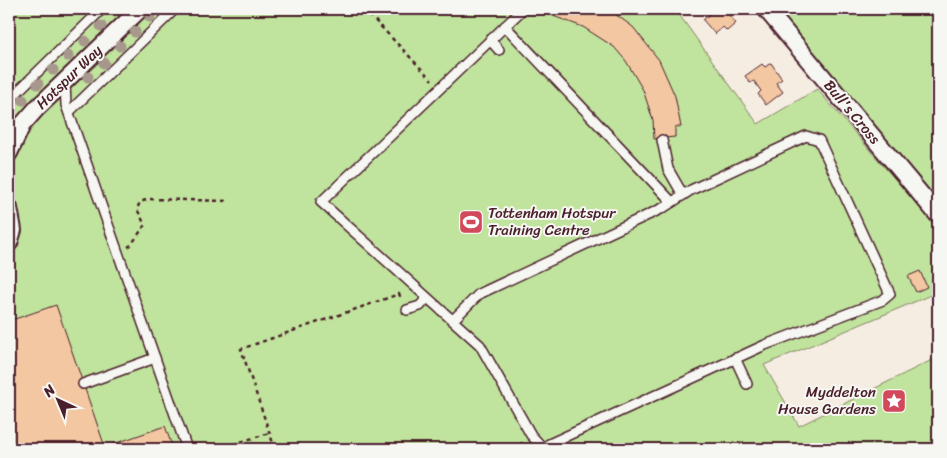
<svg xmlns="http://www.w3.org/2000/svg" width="947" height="458" viewBox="0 0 947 458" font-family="Sriracha,sans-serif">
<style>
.green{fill:#c0e49d;stroke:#858264}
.building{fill:#f3c7a2;stroke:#4a1f2b}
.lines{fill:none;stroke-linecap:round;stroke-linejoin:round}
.lane-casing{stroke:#4a1f2b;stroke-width:12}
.street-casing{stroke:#4a1f2b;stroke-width:20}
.path{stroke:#4a1f2b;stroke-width:2.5;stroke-dasharray:4 4;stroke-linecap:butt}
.lane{stroke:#f6f6f2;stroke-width:9}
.street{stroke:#f6f6f2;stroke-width:16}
.tree{fill:#a7978d}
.labels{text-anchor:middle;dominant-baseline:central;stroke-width:4;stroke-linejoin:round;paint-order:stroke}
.street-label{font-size:15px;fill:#4a1f2b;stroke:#f6f6f2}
.poi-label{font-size:15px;fill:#4a1f2b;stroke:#f6f6f2;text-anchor:start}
</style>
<rect width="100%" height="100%" fill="#f5ede2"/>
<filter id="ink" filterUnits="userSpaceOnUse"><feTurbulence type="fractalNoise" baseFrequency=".02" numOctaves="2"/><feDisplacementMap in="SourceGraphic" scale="10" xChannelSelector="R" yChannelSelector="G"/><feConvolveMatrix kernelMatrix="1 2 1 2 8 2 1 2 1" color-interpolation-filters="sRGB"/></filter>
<g filter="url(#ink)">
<g class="green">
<polygon points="9,9 675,9 758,124 817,89 938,229 938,292 764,365 799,426 938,357 938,449 9,449"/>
<polygon points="775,9 938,9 938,200"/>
</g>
<g class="building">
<polygon points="555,9 608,9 633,27 659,60 675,96 681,127 675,127 675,137 654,139 653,120 643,90 626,61 614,47 583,27 553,16"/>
<polygon points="711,9 730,9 732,11 728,14 736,23 727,31 723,27 715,34 703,20 711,13 709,10"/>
<polygon points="771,63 782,79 776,83 783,92 766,105 758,94 761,91 754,81 750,83 745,76 762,64 765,67"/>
<polygon points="920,271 927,287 916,292 908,276"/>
<polygon points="56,305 105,447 99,449 9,449 9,321"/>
<polygon points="165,426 173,449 99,449 105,447"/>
<polygon points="522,442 526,449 513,449"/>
</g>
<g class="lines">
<defs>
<g id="lane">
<polyline points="523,9 321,202 480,345 531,435 543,448"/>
<polyline points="505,26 672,202"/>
<polyline points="490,40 499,50"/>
<polyline points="65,83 66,105 187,449"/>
<polyline points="9,100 102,9"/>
<polyline points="69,112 175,9"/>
<polyline points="662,140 668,169 683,195"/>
<polyline points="407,310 420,306 427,298"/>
<polyline points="453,320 479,294 663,208 691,190 806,136 819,140 890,294 883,300 765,345 549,444 543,449"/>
<polyline points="735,358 747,384"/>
<polyline points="83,384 155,358"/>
</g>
<g id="street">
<polyline points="766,9 938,215"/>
<polyline points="9,153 22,125 37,108 140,9"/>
<polyline points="9,208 13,230 9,243"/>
</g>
</defs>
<use href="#lane" class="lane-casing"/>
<use href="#street" class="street-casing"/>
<g class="path">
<polyline points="364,9 432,80"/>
<polyline points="128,247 131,245 145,225 137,209 140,202 149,199 228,201"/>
<polyline points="218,449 269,433"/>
<polyline points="275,449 241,349 399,294 402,300"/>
</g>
<use href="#lane" class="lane"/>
<use href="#street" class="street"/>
</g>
<g class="tree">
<circle cx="150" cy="17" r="5.5"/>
<circle cx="101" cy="26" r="5.5"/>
<circle cx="135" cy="32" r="5.5"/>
<circle cx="85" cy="41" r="5.5"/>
<circle cx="120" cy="46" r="5.5"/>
<circle cx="68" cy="56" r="5.5"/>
<circle cx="104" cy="63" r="5.5"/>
<circle cx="53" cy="70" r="5.5"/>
<circle cx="88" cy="77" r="5.5"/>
<circle cx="38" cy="84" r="5.5"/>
<circle cx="23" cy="100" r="5.5"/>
</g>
</g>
<defs>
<symbol id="stadium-square" viewBox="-11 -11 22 22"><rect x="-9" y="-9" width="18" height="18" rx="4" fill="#d1495b" stroke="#f6f6f2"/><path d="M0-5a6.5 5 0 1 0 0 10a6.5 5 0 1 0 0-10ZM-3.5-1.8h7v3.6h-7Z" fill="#fff"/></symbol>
<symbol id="sight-square" viewBox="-11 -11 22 22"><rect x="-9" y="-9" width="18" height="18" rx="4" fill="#d1495b" stroke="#f6f6f2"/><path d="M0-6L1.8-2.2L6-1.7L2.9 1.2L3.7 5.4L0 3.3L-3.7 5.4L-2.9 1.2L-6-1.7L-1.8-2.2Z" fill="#fff"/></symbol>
</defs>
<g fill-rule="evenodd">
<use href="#stadium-square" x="457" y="208" width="28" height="28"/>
<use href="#sight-square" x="880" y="387" width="28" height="28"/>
</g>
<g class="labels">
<g class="street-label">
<text transform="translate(69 77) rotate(-44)">Hotspur Way</text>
<text transform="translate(852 112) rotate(50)">Bull's Cross</text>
</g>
<g class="poi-label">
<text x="488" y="213">Tottenham Hotspur<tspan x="488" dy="17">Training Centre</tspan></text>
<text x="876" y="392" text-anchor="end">Myddelton<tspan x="876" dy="17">House Gardens</tspan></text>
</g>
</g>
<rect width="947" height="458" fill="none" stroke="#f6f6f2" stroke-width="30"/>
<rect x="15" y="15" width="917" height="428" fill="none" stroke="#4a1f2b" stroke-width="2" filter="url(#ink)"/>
<g transform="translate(58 400) rotate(316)" stroke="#f6f6f2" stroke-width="4" paint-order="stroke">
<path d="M0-4L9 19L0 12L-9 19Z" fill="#4a1f2b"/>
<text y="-8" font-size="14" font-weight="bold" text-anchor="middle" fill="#4a1f2b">N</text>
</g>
</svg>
